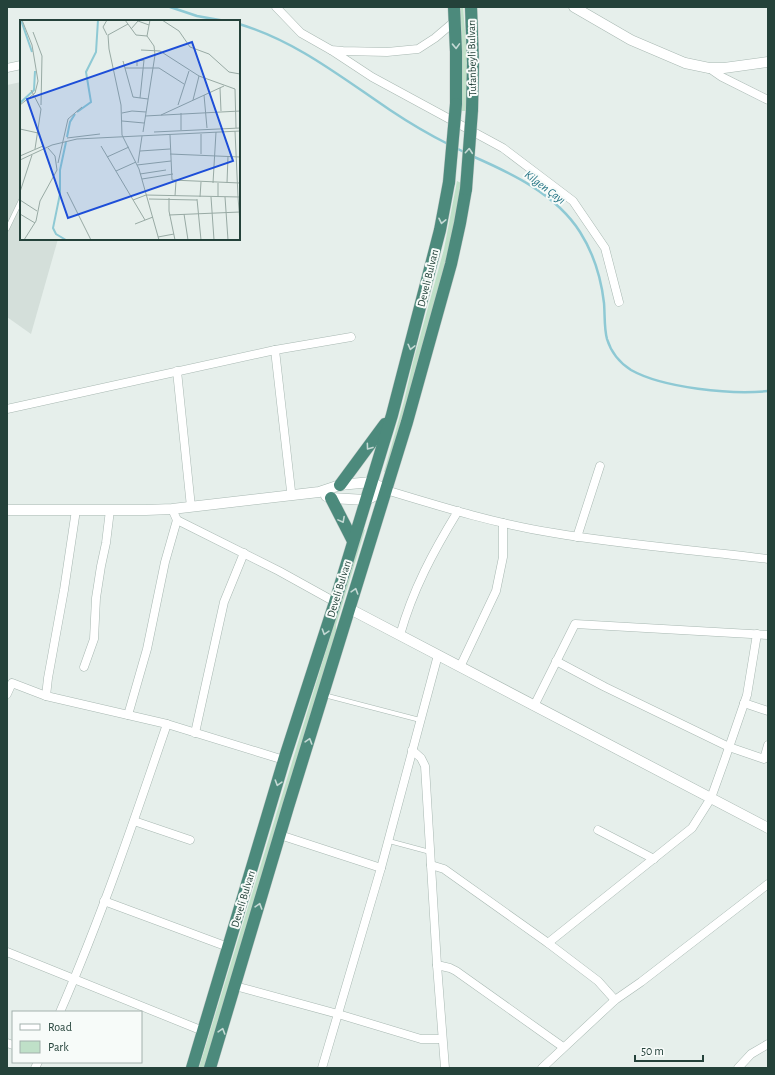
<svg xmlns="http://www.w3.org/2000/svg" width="775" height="1075" viewBox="0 0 775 1075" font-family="'Alegreya Sans',sans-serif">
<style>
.built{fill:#d4dfda}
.green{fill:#bfe0c8}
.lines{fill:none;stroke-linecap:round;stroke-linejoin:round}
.stream{stroke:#8ec9d4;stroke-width:2.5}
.service-casing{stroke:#a8b8b2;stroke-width:5}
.minor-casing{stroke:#a8b8b2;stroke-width:9}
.tertiary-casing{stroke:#a8b8b2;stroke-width:11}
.trunk-casing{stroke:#c2cac8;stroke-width:13}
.service{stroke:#fff;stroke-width:4}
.minor{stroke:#fff;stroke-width:8}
.tertiary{stroke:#fff;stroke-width:10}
.trunk{stroke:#4c8a7c;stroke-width:12}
.trunk-bridge-casing{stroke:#c2cac8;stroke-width:13;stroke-linecap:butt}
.trunk-bridge{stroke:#4c8a7c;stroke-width:12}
.oneway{stroke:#c4d9d4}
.labels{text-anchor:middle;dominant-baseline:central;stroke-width:4;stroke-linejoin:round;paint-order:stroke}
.street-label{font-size:11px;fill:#24423a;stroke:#f7fbf9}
.water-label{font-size:12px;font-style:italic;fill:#1c6f80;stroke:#f7fbf9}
.inset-river{fill:none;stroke:#8ec9d4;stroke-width:2}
.inset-road{fill:none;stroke:#98aaa4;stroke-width:1}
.view{fill:#1d4ed8;fill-opacity:0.15;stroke:#1d4ed8;stroke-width:2}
.inset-edge{fill:none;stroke:#24423a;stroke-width:2}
</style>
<rect width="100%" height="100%" fill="#e6efeb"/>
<polygon class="built" points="21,82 21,239 58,239 31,334 7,317 7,85"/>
<g class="green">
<polygon points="461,7 463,7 467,55 467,111 462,111"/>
<polygon points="457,181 461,183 452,238 387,472 384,472 404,401 413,362 444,249"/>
<polygon points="363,529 365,530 336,625 336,632 204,1068 199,1068"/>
</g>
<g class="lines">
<g class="stream">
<polyline points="170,7 197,16 225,21"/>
<path d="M239 24C296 41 341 77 390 110 408 122 428 134 448 144"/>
<polyline points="456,148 466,153"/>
<path d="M472 156C511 173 556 194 580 232 594 254 601 277 604 303 605 315 604 328 607 339 611 352 620 363 631 370 663 388 732 395 768 391"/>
</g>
<defs>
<g id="service">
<polyline points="7,229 21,200"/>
<polyline points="324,695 420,720"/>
<polyline points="389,841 430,852"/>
</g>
<g id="minor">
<polyline points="276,7 301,33 331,50 343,51 387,52 418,49 435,38 455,21"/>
<polyline points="331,50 372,77 503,148 573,201 605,248 619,302"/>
<polyline points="7,68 21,65"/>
<polyline points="709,68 722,77 768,100"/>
<polyline points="275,350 291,491 290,494"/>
<polyline points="177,371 191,507"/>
<polyline points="7,409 275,350 351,337"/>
<path d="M386 490C442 507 497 524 554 533 625 545 697 550 768 559"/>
<polyline points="177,520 279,571 335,602"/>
<polyline points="577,537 600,466"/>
<path d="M400 635C413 589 433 552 458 511"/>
<polyline points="556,661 605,687 729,747 764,759 768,745"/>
<polyline points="84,667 94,639 96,598 101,566 106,543 110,510"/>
<polyline points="460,667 496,591 503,557 503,523"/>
<polyline points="7,694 12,683 46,696 167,724 284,760"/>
<polyline points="46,696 48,678 64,590 76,510"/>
<polyline points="744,703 768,711"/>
<polyline points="534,706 575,624 768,635"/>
<polyline points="128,715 147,649 165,562 177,520 172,509"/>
<polyline points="195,733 224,602 244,553"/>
<polyline points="412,750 421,758 425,766 437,965 445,1068"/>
<polyline points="134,821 190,840"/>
<polyline points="598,830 654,859"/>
<polyline points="280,835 381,868"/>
<polyline points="431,865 444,869 548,943 598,981 615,1000"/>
<polyline points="104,901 228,947"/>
<polyline points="548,943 692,828 711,798 725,759 747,695 757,634"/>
<polyline points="7,952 203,1031"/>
<polyline points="437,965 450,968 456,971 563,1047"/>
<polyline points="235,986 338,1014 421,1039 442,1039"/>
<path d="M60 1012C101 918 134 821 167 724"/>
<polyline points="7,1043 13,1045"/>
<polyline points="35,1068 38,1062"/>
<polyline points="322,1068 381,868 438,655"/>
<polyline points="542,1068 615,1000 641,982 768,884"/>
<polyline points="738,1068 751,1054 768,1044"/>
</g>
<g id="tertiary">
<polyline points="574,7 631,40 685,63 709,68 724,68 768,62"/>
<polyline points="326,496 331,498 366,500 386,490"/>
<polyline points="7,510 146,510 172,509 319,492 340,485 371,482 386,490"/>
<polyline points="350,609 768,828"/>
</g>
<g id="trunk">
<polyline points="454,7 456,52 456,104"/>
<polyline points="471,7 473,63 472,110"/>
<polyline points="340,485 385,424"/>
<polyline points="331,498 353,541"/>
<polyline points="192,1068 284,760 335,602 392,415 440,230 449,182"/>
<polyline points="210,1068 288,807 407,422 451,264 460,223 466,189"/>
</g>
</defs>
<use href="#service" class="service-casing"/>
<use href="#minor" class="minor-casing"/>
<use href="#tertiary" class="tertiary-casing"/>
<use href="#trunk" class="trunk-casing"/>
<use href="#service" class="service"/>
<use href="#minor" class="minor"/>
<use href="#tertiary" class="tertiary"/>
<use href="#trunk" class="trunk"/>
<defs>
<g id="trunk-bridge">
<polyline points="449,182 456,104"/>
<polyline points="466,189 472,110"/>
</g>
</defs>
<use href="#trunk-bridge" class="trunk-bridge-casing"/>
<use href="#trunk-bridge" class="trunk-bridge"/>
</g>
<defs><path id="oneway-chevron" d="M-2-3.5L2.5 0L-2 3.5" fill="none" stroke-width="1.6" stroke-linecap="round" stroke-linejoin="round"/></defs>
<g class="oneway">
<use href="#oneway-chevron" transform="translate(456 46) rotate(88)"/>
<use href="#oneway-chevron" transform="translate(469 151) rotate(-85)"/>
<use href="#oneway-chevron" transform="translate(442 221) rotate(102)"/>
<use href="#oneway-chevron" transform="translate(411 347) rotate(104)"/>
<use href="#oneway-chevron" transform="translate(369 447) rotate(126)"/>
<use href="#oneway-chevron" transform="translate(342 520) rotate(62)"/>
<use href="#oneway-chevron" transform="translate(355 591) rotate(-73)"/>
<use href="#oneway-chevron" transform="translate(325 632) rotate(108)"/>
<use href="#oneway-chevron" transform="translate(309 741) rotate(-73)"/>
<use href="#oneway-chevron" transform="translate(278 783) rotate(107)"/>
<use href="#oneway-chevron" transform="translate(259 906) rotate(-73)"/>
<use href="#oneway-chevron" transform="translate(222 1031) rotate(-73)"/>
</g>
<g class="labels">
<g class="street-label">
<text transform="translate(472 58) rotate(-91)">Tufanbeyli Bulvarı</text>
<text transform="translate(428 278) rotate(-76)">Develi Bulvarı</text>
<text transform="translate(339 589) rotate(-73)">Develi Bulvarı</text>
<text transform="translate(243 899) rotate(-73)">Develi Bulvarı</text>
</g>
<g class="water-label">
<text transform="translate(545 187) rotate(37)">Kilgen Çayı</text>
</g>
</g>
<g transform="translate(20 20)">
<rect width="220" height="220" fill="#e6efeb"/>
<path class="inset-river" d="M1 0 12 32M0 83 14 70 15 51M57 92 71 82 66 52 76 32 78 0M47 117 50 102 55 94M46 122 40 150V174L33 208 36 214 46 220"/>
<path class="inset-road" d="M105 0 116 15 127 16M142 0 159 11 170 27 189 34 209 52 220 54M108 4 88 15 89 29 101 85 102 115 119 149 139 220M111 9 118 1 129 5M13 12 22 36 21 85M87 15 83 7 87 0M121 30 140 31 179 56 215 69 216 108M103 41 113 77 128 79M117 46V41L124 40 120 78M105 48H139L164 64M200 68 201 91M11 70 21 89 15 129M184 75 187 108M173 80 179 56M0 85 15 73 18 61 12 25 2 0M158 85 169 51M102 93 112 91 126 92M161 93V110M141 95 204 66M125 96 220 91M102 101 124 103M0 109 18 113M215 111 218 177M123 112 135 35 134 26 127 16 130 0M134 112 220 108M150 115 152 160 220 163M47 118 80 114M81 126 125 200M120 131 150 129M150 134 220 137M181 134V114M0 136 23 126M87 137 109 127M0 140 32 125 57 119 220 111M38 143 48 99 62 87M118 143 122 116M117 145 151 141M96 151 116 142M120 154 146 150M122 159 153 154M193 163 196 112M198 163V177M207 163 208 136M0 172 12 135M47 172 71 220M155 176 156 161M180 177 181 162M191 177 194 220M205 177 208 220M218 177 220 203M149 178V191L155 220M129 179 177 180M177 179 181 220M0 180 17 191M113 180 126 175 220 177M0 194 15 203M164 194 168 220M149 195 220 192M115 204 133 197M138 217 154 214M4 220 16 201 20 181 37 150 35 136 28 128"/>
<path class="view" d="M172 22 213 141 48 198 7 79Z"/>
<rect width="220" height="220" class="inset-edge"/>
</g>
<rect width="775" height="1075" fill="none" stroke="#24423a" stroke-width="16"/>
<rect x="12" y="1011" width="130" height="52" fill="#f7fbf9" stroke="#a3b1ad"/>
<rect x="20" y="1024" width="20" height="6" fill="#ffffff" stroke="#a3b1ad"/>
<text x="48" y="1031" font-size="12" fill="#24423a">Road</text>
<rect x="20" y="1041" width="20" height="12" fill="#bfe0c8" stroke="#a3b1ad"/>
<text x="48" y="1051" font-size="12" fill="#24423a">Park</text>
<path d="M635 1055v6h68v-6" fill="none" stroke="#24423a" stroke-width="2"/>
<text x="641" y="1055" font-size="12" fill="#24423a" stroke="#f7fbf9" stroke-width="3" paint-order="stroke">50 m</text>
</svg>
